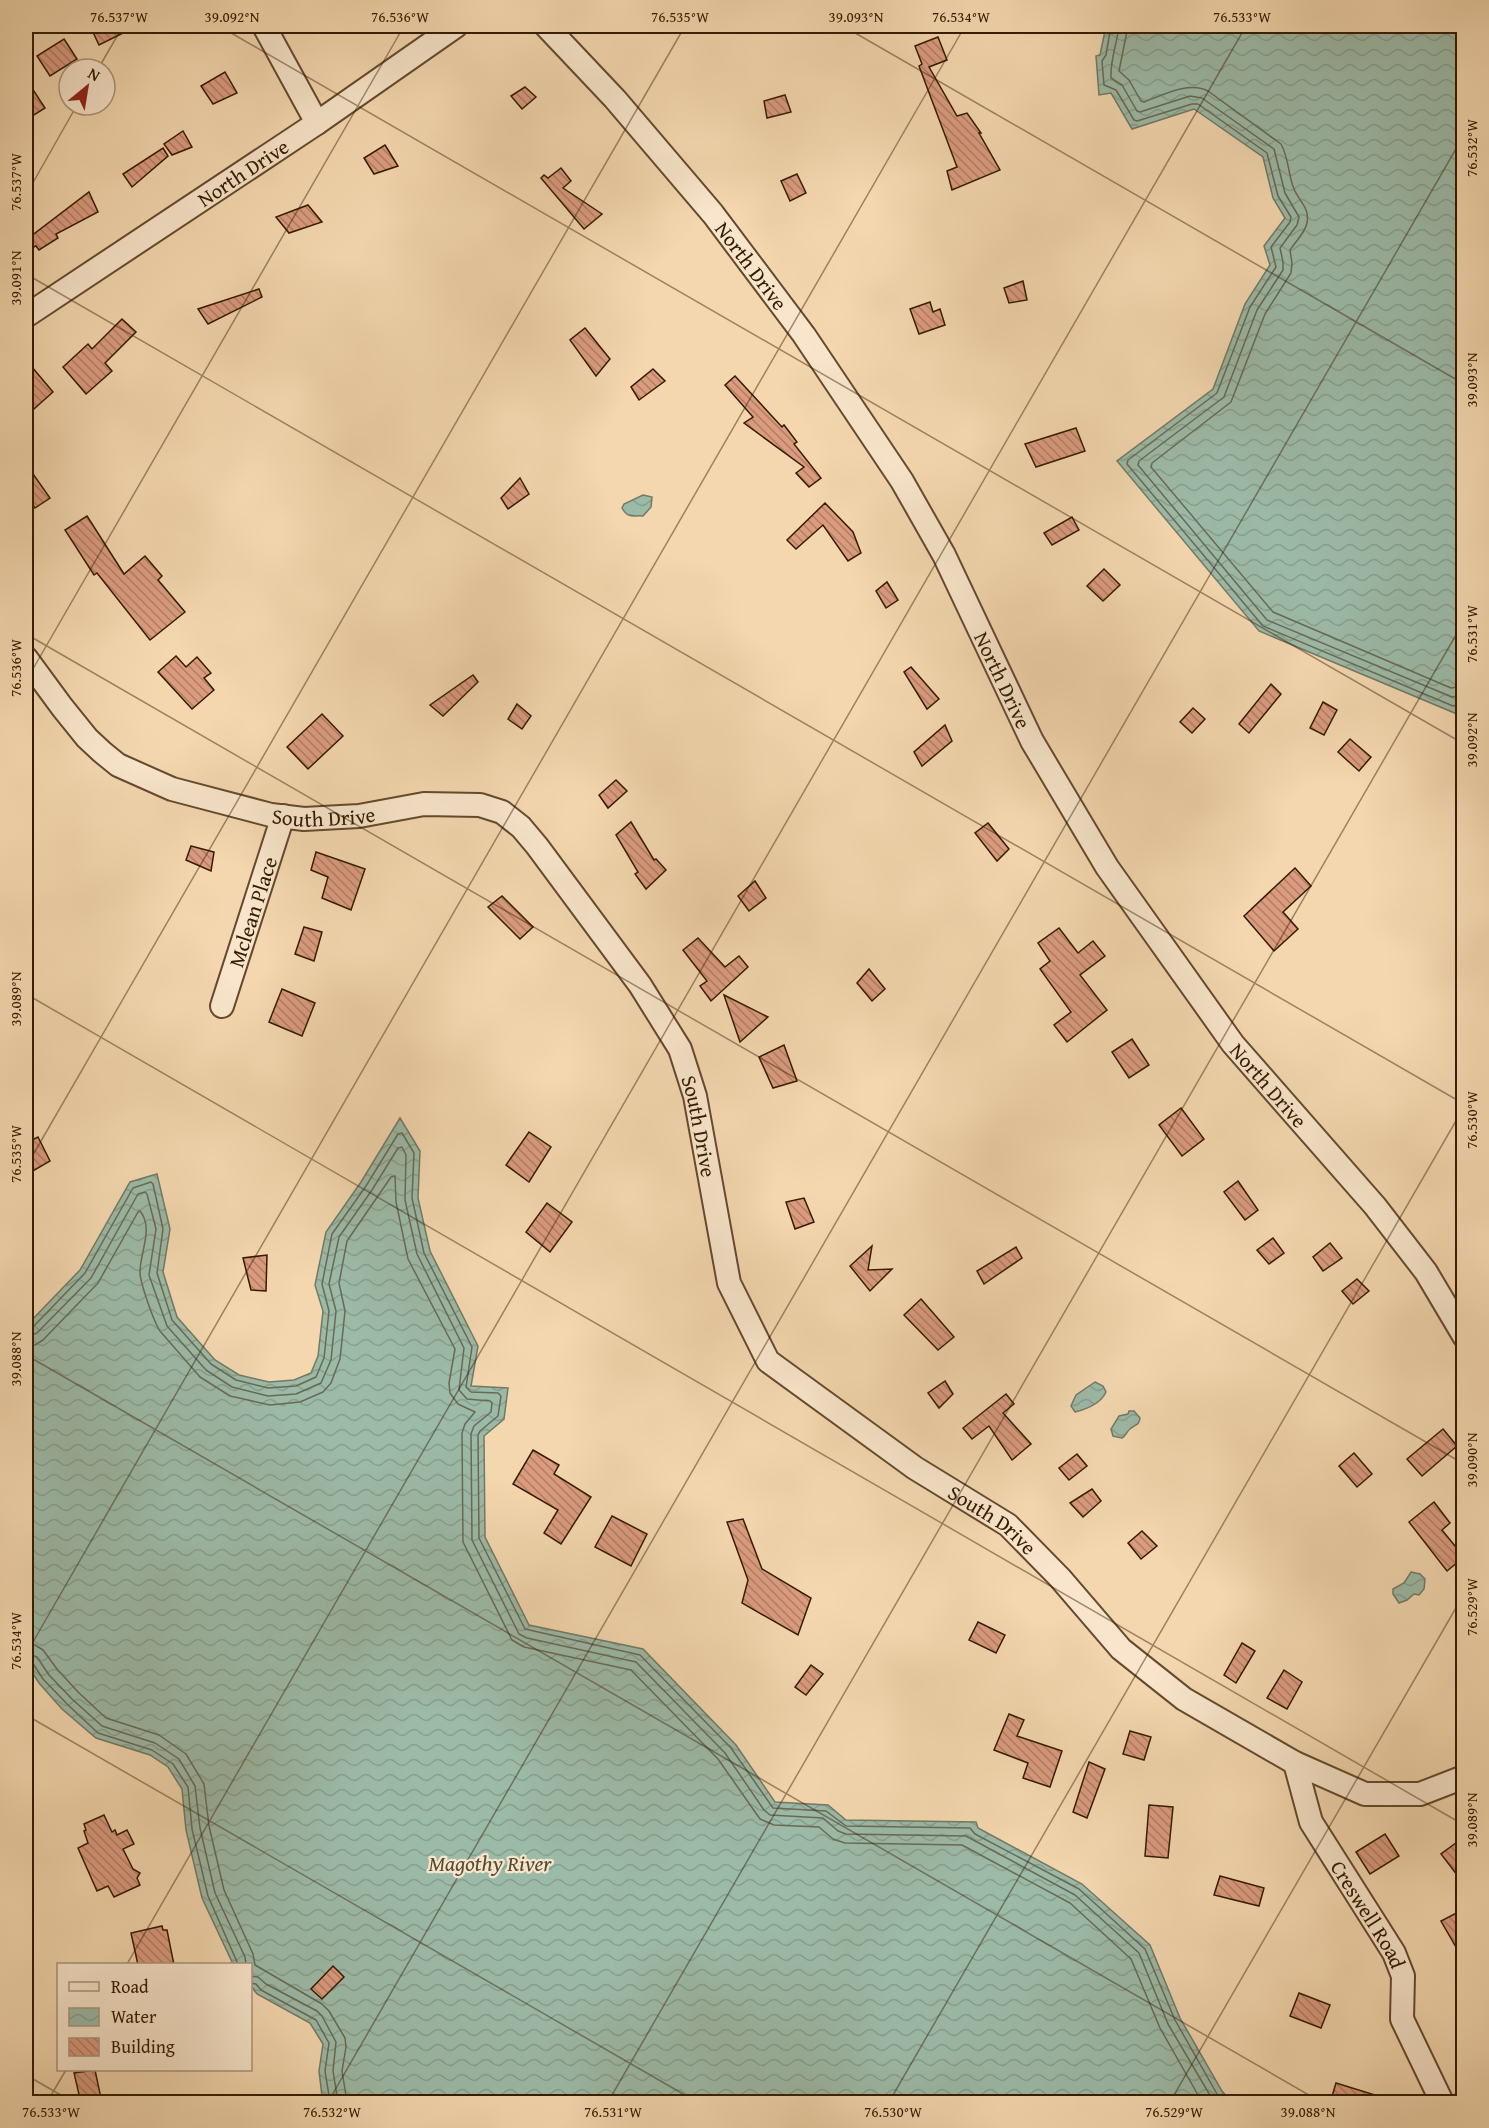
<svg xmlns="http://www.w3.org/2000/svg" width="1489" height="2128" viewBox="0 0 1489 2128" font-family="'Gentium Book Plus',serif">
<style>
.water{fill:url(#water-waves);stroke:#727a65;stroke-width:1.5}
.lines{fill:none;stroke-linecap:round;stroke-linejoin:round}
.shore{stroke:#686a54;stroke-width:1.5}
.building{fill:url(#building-back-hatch);stroke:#341b00;stroke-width:1.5}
.street-casing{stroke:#644a2c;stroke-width:26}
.street{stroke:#f8e5cb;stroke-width:22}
.ticks{fill:none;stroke:#341b00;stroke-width:1.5;stroke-opacity:0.45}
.labels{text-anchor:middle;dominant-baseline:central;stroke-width:4.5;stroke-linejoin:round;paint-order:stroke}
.street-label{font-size:21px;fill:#341b00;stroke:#f8e5cb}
.water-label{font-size:22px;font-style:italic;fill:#534b32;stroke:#f8e5cb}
.neatline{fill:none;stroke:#341b00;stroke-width:2}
.ticks-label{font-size:15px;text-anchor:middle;fill:#341b00}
</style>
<defs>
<pattern id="water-waves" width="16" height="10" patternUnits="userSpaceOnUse" patternTransform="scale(1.5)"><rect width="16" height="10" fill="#9cbaa8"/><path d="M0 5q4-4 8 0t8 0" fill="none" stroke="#879f8f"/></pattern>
<pattern id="building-back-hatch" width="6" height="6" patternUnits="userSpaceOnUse" patternTransform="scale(1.5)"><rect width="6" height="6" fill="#db9b7f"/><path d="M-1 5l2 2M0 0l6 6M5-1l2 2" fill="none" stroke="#b27e66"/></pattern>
</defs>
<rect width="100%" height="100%" fill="#f4d7af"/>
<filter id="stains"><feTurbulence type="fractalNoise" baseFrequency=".00333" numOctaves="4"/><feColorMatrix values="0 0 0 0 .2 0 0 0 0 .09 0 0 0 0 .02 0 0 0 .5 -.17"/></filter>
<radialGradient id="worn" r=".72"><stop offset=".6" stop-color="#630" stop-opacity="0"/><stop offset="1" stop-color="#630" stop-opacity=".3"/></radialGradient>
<g class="water">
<polygon points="1106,26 1463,26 1464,706 1457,714 1259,631 1117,461 1213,389 1245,304 1270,265 1264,246 1285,218 1273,198 1263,157 1194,109 1132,129 1111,93 1099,95 1096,56 1100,55"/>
<path d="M643 495 652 497 651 507 643 516C633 515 628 519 622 508L624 504Z"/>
<polygon points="400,1118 420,1151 418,1198 430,1251 478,1346 471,1386 508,1388 504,1419 484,1436 485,1537 529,1625 643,1649 736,1745 775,1802 828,1805 846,1820 976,1822 978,1828 1082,1884 1150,1945 1180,2018 1222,2091 1232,2102 325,2102 322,2096 319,2071 323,2044 310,2023 257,1994 251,1986 250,1964 233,1964 202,1898 186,1830 182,1789 168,1767 150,1755 96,1738 62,1709 39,1683 26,1663 26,1326 80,1270 130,1182 157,1174 170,1229 163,1272 177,1317 215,1360 239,1375 269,1382 294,1380 311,1373 318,1356 323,1311 315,1285 326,1232 361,1182"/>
<path d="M1095 1382 1103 1386 1106 1392C1101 1403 1087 1409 1075 1412L1071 1406 1076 1395Z"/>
<path d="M1129 1411H1134L1140 1418C1139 1426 1135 1424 1130 1429 1127 1431 1126 1436 1122 1438L1113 1436 1111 1429 1119 1416 1128 1414Z"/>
<polygon points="1411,1572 1420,1574 1425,1579 1424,1589 1419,1595 1414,1594 1407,1600 1399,1603 1393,1594 1393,1589 1404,1583"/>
</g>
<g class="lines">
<g class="shore">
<polyline points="1111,26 1106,55 1102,61 1104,85 1116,90 1134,120 1137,121 1192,104 1198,104 1267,153 1278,196 1291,217 1290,222 1271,247 1276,267 1250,307 1217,393 1128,460 1127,464 1263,626 1453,706 1464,703"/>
<path d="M1119 26C1117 44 1110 60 1111 78L1122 85 1137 111 1140 112 1190 96 1202 98 1274 149 1285 193 1299 217 1297 225 1280 248 1283 262V270L1257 310 1224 397 1139 461 1138 465 1267 620 1452 697 1464 695"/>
<path d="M1128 26 1119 71 1129 80 1141 101 1144 102C1163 95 1189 81 1208 91L1281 144C1289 158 1288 175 1294 189 1299 201 1310 208 1307 223 1305 233 1295 242 1290 250L1292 263 1291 273 1265 314 1231 402 1152 463 1151 467 1273 612 1451 688 1464 686"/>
<polyline points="26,1330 32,1328 85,1273 133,1188 151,1182 153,1184 163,1229 157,1273 172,1320 211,1364 236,1380 268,1388 296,1386 316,1377 324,1358 329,1311 322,1284 332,1234 366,1186 398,1134 402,1133 414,1153 412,1198 424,1253 472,1347 466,1387 471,1392 498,1393 501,1396 498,1416 480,1431 478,1435 479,1538 525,1629 640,1655 731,1748 773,1808 826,1811 846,1826 970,1828 975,1834 1079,1889 1145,1949 1175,2020 1217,2094 1224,2102"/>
<polyline points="26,1337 37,1333 91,1278 138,1194 145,1192 147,1194 156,1229 149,1275 167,1326 206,1370 232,1387 268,1396 296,1394 321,1383 331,1360 336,1311 329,1284 339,1237 372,1190 398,1148 402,1147 406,1155 405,1200 417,1254 464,1348 459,1390 467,1399 490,1401 492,1403 491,1412 474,1426 471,1434 472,1540 519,1634 527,1638 636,1662 725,1753 764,1810 770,1815 823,1818 838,1831 846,1834 966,1836 1075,1895 1139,1953 1168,2024 1214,2102"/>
<path d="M26 1346 35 1345 43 1340 98 1283 138 1212 140 1211C154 1228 140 1252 140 1272 140 1283 154 1322 160 1331L200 1377 230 1396 270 1405 300 1402 323 1392 331 1383 340 1359 345 1311 339 1283 347 1241 391 1177 395 1176 396 1202 408 1259 455 1349 449 1383 450 1393 458 1404 475 1412 465 1424 462 1433 463 1542 512 1640 524 1647 631 1670 718 1759 760 1819 774 1825 819 1827 833 1839 845 1843 962 1845 1070 1903 1131 1959 1160 2028 1202 2102"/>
<polyline points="26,1644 35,1645 43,1650 57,1669 78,1692 106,1718 159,1735 186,1754 204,1784 209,1826 224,1890 253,1954 255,1965 322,2004 329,2011 345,2038 346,2047 342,2071 347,2102"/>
<polyline points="26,1653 37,1657 49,1675 72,1699 102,1726 155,1743 179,1759 195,1786 200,1828 215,1893 245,1957 246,1964"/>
<polyline points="26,1660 32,1662 43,1679 67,1704 98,1733 152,1750 173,1764 188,1787 192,1829 208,1896 238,1964"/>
<polyline points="250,1976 258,1977 266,1984 317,2011 322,2016 336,2042 333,2071 338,2102"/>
<polyline points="250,1983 256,1984 261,1990 316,2020 329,2043 325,2071 330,2102"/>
</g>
</g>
<g class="building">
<polygon points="100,26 137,26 99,45 92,30"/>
<polygon points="938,37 947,60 929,67 957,116 967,113 981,133 979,133 1000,170 952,190 947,171 957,167 919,66 922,64 915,46"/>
<polygon points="64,39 77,59 50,76 37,56"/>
<polygon points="225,72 237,93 213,104 201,86"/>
<polygon points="26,79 45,108 26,120"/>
<polygon points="525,87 536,97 522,109 511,96"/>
<polygon points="785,95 791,112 767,118 764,101"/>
<polygon points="183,131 192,147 172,155 164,144"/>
<polygon points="385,145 398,166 374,174 364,158"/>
<polygon points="163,148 168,156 132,187 123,174"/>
<polygon points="561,168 571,181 563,188 602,214 584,229 541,178 544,175 548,178"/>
<polygon points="797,174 806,193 790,201 781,181"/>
<polygon points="89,192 98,212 56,234 58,238 39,250 36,246 31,248 26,240"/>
<polygon points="308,205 322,222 289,233 276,217"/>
<polygon points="1023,281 1027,300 1009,303 1004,288"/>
<polygon points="259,289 262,297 208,324 198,309"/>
<polygon points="930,302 933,312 940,309 945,325 919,334 910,309"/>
<polygon points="122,319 136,332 105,363 112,371 86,394 63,367 88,344 92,349"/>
<polygon points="585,328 610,359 596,376 570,340"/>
<polygon points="26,360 53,392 26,416"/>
<polygon points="653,369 665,381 639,400 631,387"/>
<polygon points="735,376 782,427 784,425 797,442 794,444 821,478 809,487 796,473 804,467 744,423 753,417 725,385"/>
<polygon points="1076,428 1085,451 1036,467 1025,444"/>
<polygon points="26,464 50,498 35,508 26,496"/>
<polygon points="520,478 529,494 508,509 501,498"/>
<polygon points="825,503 853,532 861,553 848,561 823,525 796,549 787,540"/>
<polygon points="87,516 124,574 145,556 162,576 158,580 185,612 150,640 97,573 94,575 65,530"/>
<polygon points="1072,517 1079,530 1052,545 1044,533"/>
<polygon points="1104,569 1120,585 1103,601 1087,586"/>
<polygon points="887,582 898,600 886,608 876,591"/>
<polygon points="176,656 186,667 197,657 211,673 204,678 214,690 192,709 158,672"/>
<polygon points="911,667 939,699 927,709 904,672"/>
<polygon points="473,675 478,682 443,716 430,705"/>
<polygon points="1271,684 1281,694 1249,733 1239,724"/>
<polygon points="1323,702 1337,710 1324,735 1310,728"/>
<polygon points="517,704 531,716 522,729 508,719"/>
<polygon points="1193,708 1205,719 1192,733 1180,722"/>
<polygon points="322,714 343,736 308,769 287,747"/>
<polygon points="945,725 952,741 922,766 914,752"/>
<polygon points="1350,739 1371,757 1359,771 1338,752"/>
<polygon points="616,780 627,791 608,808 599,795"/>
<polygon points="631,822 654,860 656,859 666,870 646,889 635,874 638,872 616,835"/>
<polygon points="988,823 1009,849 997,861 975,833"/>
<polygon points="191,846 214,852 211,871 186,860"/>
<polygon points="316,852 365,869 351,910 322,898 328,877 311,870"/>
<polygon points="1295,868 1311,886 1283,912 1298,929 1274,951 1244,916"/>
<polygon points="755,881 766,898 749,911 738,896"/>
<polygon points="502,896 533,927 520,939 488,907"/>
<polygon points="304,927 322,932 314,961 295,954"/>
<polygon points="1059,928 1078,953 1093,941 1105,956 1080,975 1107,1010 1067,1042 1054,1025 1071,1012 1040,969 1050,961 1038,943"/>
<polygon points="698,938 725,967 739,956 748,967 711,1001 700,986 707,981 683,950"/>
<polygon points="869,969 885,989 872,1001 857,983"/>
<polygon points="282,989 315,1003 302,1036 269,1022"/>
<polygon points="724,995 768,1017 740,1042"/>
<polygon points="1132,1039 1149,1065 1129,1078 1112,1052"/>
<polygon points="784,1045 797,1081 773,1088 759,1057"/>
<polygon points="1181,1108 1204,1139 1182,1156 1159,1125"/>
<polygon points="529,1132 551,1147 529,1182 506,1165"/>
<polygon points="38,1137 50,1161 26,1175 26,1143"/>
<polygon points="1238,1181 1258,1210 1245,1220 1224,1192"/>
<polygon points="804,1198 814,1222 795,1229 786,1202"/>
<polygon points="547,1203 572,1222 550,1252 526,1232"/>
<polygon points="1273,1238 1284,1253 1269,1264 1257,1250"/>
<polygon points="1330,1243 1342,1258 1323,1271 1313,1257"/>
<polygon points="872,1246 868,1270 892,1269 870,1291 850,1266"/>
<polygon points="1016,1247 1022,1258 984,1284 977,1271"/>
<polygon points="267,1255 266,1291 251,1290 243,1258"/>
<polygon points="1357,1279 1369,1291 1353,1304 1342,1291"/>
<polygon points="921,1299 954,1337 938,1350 904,1315"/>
<polygon points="945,1381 953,1394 939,1408 928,1393"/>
<polygon points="1006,1394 1014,1404 1003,1413 1031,1444 1012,1460 989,1426 972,1439 963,1428"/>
<polygon points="1443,1429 1457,1446 1422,1476 1407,1459"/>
<polygon points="533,1450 559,1465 554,1474 591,1497 561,1544 544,1533 558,1510 513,1484"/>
<polygon points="1354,1453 1372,1474 1357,1487 1339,1466"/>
<polygon points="1077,1454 1087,1466 1069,1480 1059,1468"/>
<polygon points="1092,1489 1101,1501 1083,1517 1070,1503"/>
<polygon points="1434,1502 1450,1523 1442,1530 1464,1557 1447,1571 1409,1522"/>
<polygon points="612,1516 647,1534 631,1566 595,1547"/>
<polygon points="743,1519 762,1569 811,1598 798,1635 742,1603 748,1580 727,1522"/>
<polygon points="1142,1531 1157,1546 1141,1559 1128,1543"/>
<polygon points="978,1622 1005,1635 996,1653 969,1640"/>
<polygon points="1242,1643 1255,1651 1236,1683 1224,1675"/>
<polygon points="811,1665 823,1674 806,1695 795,1687"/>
<polygon points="1284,1670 1302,1682 1287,1709 1267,1698"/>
<polygon points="1009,1714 1024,1720 1017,1736 1062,1751 1050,1787 1023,1778 1028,1763 994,1750"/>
<polygon points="1130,1731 1151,1737 1144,1760 1123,1754"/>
<polygon points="1089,1762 1105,1769 1087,1818 1073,1812"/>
<polygon points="1149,1805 1173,1807 1168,1858 1145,1856"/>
<polygon points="104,1815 112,1832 115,1830 117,1835 127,1830 134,1844 123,1849 133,1869 140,1873 137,1878 140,1885 114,1897 108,1886 97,1891 78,1848 88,1843 84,1831 86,1830 84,1824"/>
<polygon points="1385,1834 1399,1856 1370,1874 1356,1852"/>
<polygon points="1464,1837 1464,1884 1441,1854"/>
<polygon points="1220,1876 1264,1888 1259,1906 1214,1895"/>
<polygon points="1464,1909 1464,1961 1441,1921"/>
<polygon points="162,1926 163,1930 167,1930 174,1965 138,1965 131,1933"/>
<polygon points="333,1966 344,1977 322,1999 311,1989"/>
<polygon points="1299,1993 1330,2005 1321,2028 1290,2016"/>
<polygon points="95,2070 102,2103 81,2103 74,2073"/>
<polygon points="1336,2083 1388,2099 1388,2103 1330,2103"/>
</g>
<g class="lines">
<defs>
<g id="street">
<polyline points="264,26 317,123"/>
<path id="s1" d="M546 26 615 99 713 214 804 335 902 481 944 555 1032 741 1107 867 1233 1044 1375 1206 1426 1272 1464 1336"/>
<path id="s2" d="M26 316 317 123 456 26"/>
<path id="s3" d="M26 658 62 707 87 738 102 752 118 765 172 789 271 815 304 819 359 816 424 804 480 805 502 812 521 827 537 846 640 985 680 1049 695 1096 729 1283 768 1361 915 1468 1008 1525 1060 1578 1121 1649 1184 1699 1295 1763 1365 1794H1420L1464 1777"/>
<path id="s4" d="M222 1006 283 816"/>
<path id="s5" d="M1295 1763 1311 1822 1394 1953 1403 1976 1402 2019 1441 2100"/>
</g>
</defs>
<use href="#street" class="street-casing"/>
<use href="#street" class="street"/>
</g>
<path class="ticks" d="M219 26 1464 744M843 26 1464 384M98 69 123 26M26 195 77 105M26 274 1464 1104M26 634 1464 1464M26 681 404 26M26 994 1464 1825M26 1167 685 26M26 1355 1321 2102M26 1654 965 26M26 1715 697 2102M127 1964 1246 26M26 2075 73 2102M47 2102 66 2070M328 2102 1464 135M608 2102 1464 621M889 2102 1464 1107M1170 2102 1464 1594M1450 2102 1464 2080"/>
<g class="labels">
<g class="street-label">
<text stroke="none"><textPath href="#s2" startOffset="260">North Drive</textPath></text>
<text stroke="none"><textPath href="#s1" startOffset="316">North Drive</textPath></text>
<text stroke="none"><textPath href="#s1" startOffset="802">North Drive</textPath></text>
<text stroke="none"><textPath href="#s3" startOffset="356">South Drive</textPath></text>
<text stroke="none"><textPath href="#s4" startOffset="99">Mclean Place</textPath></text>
<text stroke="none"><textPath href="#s1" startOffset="1288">North Drive</textPath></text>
<text stroke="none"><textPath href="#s3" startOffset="914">South Drive</textPath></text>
<text stroke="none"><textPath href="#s3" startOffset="1436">South Drive</textPath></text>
<text stroke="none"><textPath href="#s5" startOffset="170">Creswell Road</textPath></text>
</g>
<g class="water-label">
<text x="490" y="1863">Magothy River</text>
</g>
</g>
<rect width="1489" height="2128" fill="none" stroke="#f4d7af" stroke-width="66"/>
<rect x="57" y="1963" width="195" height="108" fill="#f8e5cb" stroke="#aa947a" stroke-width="1.5"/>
<rect x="69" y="1982" width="30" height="9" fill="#f8e5cb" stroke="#aa947a" stroke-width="1.5"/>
<text x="111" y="1993" font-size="18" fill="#341b00">Road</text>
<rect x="69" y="2008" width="30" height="18" fill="url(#water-waves)" stroke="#aa947a" stroke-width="1.5"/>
<text x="111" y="2023" font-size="18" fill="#341b00">Water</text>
<rect x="69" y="2038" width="30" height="18" fill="url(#building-back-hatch)" stroke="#aa947a" stroke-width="1.5"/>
<text x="111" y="2053" font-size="18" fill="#341b00">Building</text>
<g transform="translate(87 87) rotate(30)"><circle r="28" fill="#f8e5cb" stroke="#aa947a" stroke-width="1.5"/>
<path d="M0-4.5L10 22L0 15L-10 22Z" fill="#8f2418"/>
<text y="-9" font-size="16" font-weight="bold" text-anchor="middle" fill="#341b00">N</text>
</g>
<rect x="33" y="33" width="1423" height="2062" class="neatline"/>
<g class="ticks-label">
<text x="119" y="22">76.537°W</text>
<text x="232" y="22">39.092°N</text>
<text x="400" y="22">76.536°W</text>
<text x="680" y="22">76.535°W</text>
<text x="856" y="22">39.093°N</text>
<text x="961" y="22">76.534°W</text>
<text x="1242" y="22">76.533°W</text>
<text transform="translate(1472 148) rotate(-90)" y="5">76.532°W</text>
<text transform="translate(16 182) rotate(-90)" y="5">76.537°W</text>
<text transform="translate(16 278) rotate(-90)" y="5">39.091°N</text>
<text transform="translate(1472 380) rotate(-90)" y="5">39.093°N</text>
<text transform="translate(1472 634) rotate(-90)" y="5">76.531°W</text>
<text transform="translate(16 668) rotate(-90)" y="5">76.536°W</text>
<text transform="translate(1472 740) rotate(-90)" y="5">39.092°N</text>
<text transform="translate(16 999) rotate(-90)" y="5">39.089°N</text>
<text transform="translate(1472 1120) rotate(-90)" y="5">76.530°W</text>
<text transform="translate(16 1154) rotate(-90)" y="5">76.535°W</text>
<text transform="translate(16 1359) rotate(-90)" y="5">39.088°N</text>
<text transform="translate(1472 1460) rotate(-90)" y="5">39.090°N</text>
<text transform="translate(1472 1607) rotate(-90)" y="5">76.529°W</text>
<text transform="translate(16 1641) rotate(-90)" y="5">76.534°W</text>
<text transform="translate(1472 1820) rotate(-90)" y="5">39.089°N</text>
<text x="51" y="2117">76.533°W</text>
<text x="332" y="2117">76.532°W</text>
<text x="613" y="2117">76.531°W</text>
<text x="893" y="2117">76.530°W</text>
<text x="1174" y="2117">76.529°W</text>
<text x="1308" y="2117">39.088°N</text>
</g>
<rect width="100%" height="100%" filter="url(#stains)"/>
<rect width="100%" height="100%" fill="url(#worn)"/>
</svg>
